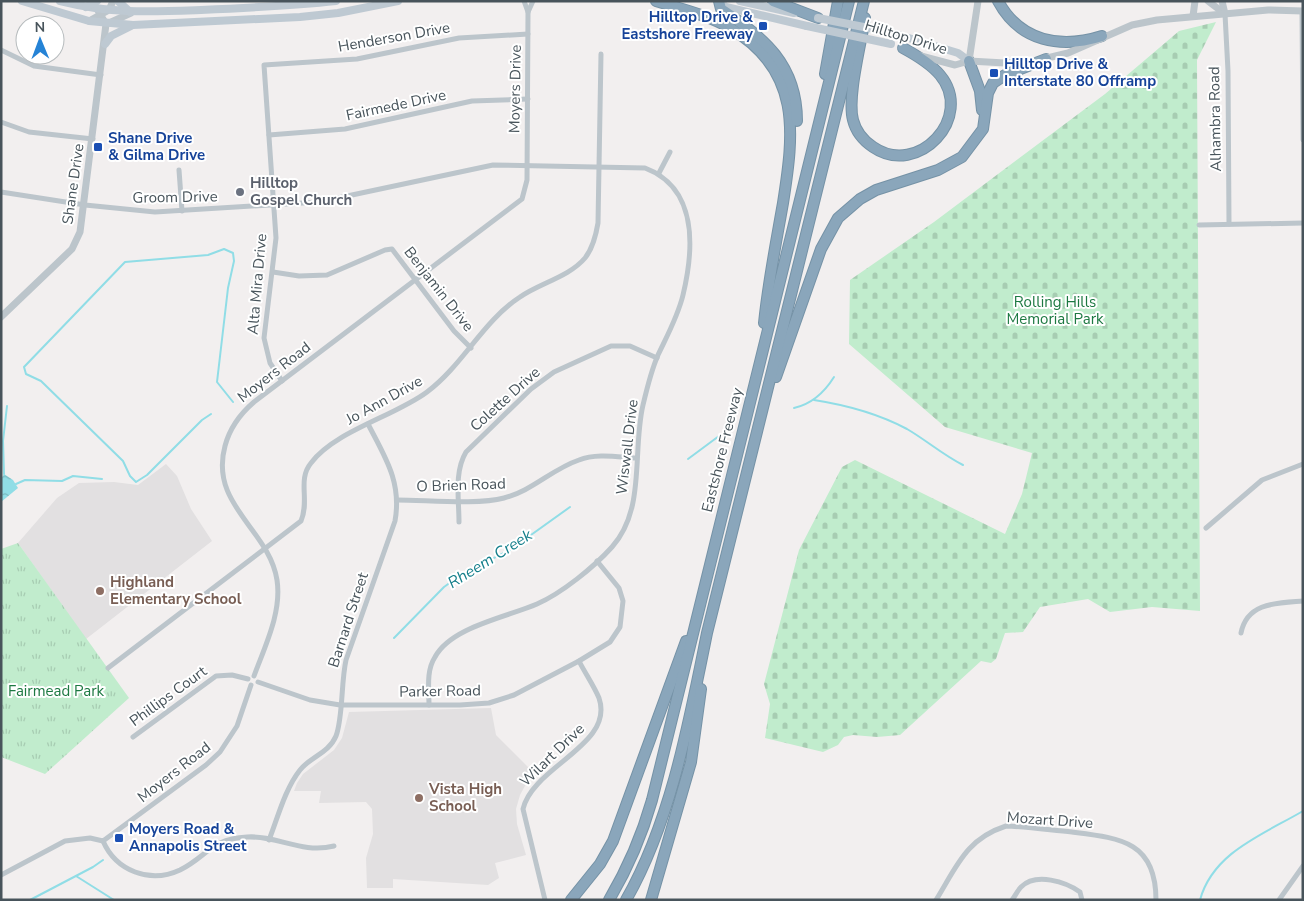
<svg xmlns="http://www.w3.org/2000/svg" width="1304" height="901" viewBox="0 0 1304 901" font-family="'Nunito Sans',sans-serif">
<style>
.education{fill:#e2e0e1}
.cemetery{fill:url(#cemetery-stones)}
.park{fill:url(#park-tufts)}
.water{fill:url(#water-ripples)}
.lines{fill:none;stroke-linecap:round;stroke-linejoin:round}
.stream{stroke:#90dde6;stroke-width:2}
.motorway-casing{stroke:#7592a6;stroke-width:12}
.minor{stroke:#bcc5cb;stroke-width:5}
.tertiary{stroke:#bcc5cb;stroke-width:7}
.secondary{stroke:#bec9d2;stroke-width:8}
.motorway{stroke:#8aa6bb;stroke-width:10}
.secondary-bridge{stroke:#bec9d2;stroke-width:8}
.transit-dot{fill:#1a4fb4;stroke:#fff;stroke-width:2}
.worship-dot{fill:#6b7280;stroke:#fff;stroke-width:2}
.education-dot{fill:#8d6e63;stroke:#fff;stroke-width:2}
.labels{text-anchor:middle;dominant-baseline:central;stroke-width:4;stroke-linejoin:round;paint-order:stroke}
.transit-label{font-size:15px;font-weight:bold;fill:#164399;stroke:#fff;text-anchor:start}
.street-label{font-size:15px;fill:#48545b;stroke:#fff}
.worship-label{font-size:15px;font-weight:bold;fill:#5b616d;stroke:#fff;text-anchor:start}
.park-label{font-size:15px;fill:#1d7942;stroke:#fff}
.education-label{font-size:15px;font-weight:bold;fill:#785e54;stroke:#fff;text-anchor:start}
.water-label{font-size:16px;font-style:italic;fill:#157f8b;stroke:#fff}
</style>
<defs>
<pattern id="cemetery-stones" width="16" height="16" patternUnits="userSpaceOnUse" patternTransform="scale(1.25)"><rect width="16" height="16" fill="#c1eccd"/><path d="M2 7V4a2 2 0 0 1 4 0v3zM10 15v-3a2 2 0 0 1 4 0v3z" fill="#a7ccb2"/></pattern>
<pattern id="park-tufts" width="24" height="20" patternUnits="userSpaceOnUse" patternTransform="scale(1.25)"><rect width="24" height="20" fill="#c1eccd"/><path d="M3 7l-1-3M5 7V3M7 7l1-3M15 17l-1-3M17 17v-4M19 17l1-3" fill="none" stroke="#a7ccb2"/></pattern>
<pattern id="water-ripples" width="26" height="14" patternUnits="userSpaceOnUse" patternTransform="scale(1.25)"><rect width="26" height="14" fill="#90dde6"/><path d="M2 4q2-2 4 0t4 0M15 11q2-2 4 0t4 0" fill="none" stroke="#78b6bd"/></pattern>
</defs>
<rect width="100%" height="100%" fill="#f2efef"/>
<g class="education">
<polygon points="166,464 177,476 191,509 212,541 86,639 18,543 57,498 79,483 114,482 138,485"/>
<polygon points="491,708 496,735 536,775 526,784 520,795 516,809 517,824 526,855 495,863 499,878 488,885 393,879 393,888 367,888 366,858 373,834 372,809 366,802 319,803 321,791 294,791 297,783 303,774 334,750 342,738 349,712"/>
</g>
<polygon class="cemetery" points="1216,22 1197,60 1200,611 1152,607 1110,612 1088,599 1040,607 1023,632 1005,633 996,659 991,663 981,661 900,735 877,737 853,735 844,737 838,745 823,752 765,738 770,704 764,684 799,550 842,467 855,460 1005,534 1022,494 1032,453 945,427 849,344 850,280 934,222 1105,94 1179,31"/>
<polygon class="park" points="18,543 129,698 45,774 1,757 1,549"/>
<polygon class="water" points="4,474 13,480 18,488 1,502 1,479"/>
<g class="lines">
<g class="stream">
<path d="M814 400C846 405 879 414 907 429 926 440 943 455 963 465"/>
<path d="M794 408C812 404 824 393 834 377"/>
<polyline points="211,414 202,420 147,475 136,482 130,476 123,461 41,381 26,374 24,367 125,262 208,255 224,249 233,253 234,261 228,288 217,382 233,402"/>
<polyline points="688,459 719,436"/>
<polyline points="4,474 3,441 7,406"/>
<polyline points="16,484 25,480 62,481 73,476 102,479"/>
<polyline points="394,638 444,587 462,574 510,550 570,507"/>
<polyline points="76,876 114,900"/>
<polyline points="30,900 93,867 103,860"/>
<path d="M1200 900C1213 852 1264 834 1303 811"/>
</g>
<defs>
<g id="motorway">
<path d="M656 1C681 9 708 15 730 28 802 70 794 133 783 203 776 243 768 283 764 323"/>
<path d="M719 1 721 9C764 37 797 65 797 121"/>
<polyline points="773,1 818,18"/>
<path d="M998 1C1020 42 1061 49 1102 36"/>
<path d="M865 18C861 44 847 97 853 120 856 132 864 141 873 147 918 178 975 117 940 75 930 63 916 55 903 48"/>
<polyline points="969,61 980,91 982,110"/>
<polyline points="825,74 838,1"/>
<polyline points="776,377 821,249 838,218 860,199 876,190 938,170 962,157 983,129 988,93 993,83 1005,75 1046,59"/>
<polyline points="571,900 600,864 613,841 686,641"/>
<path d="M609 900C628 868 642 835 652 800L849 1"/>
<path d="M626 900C671 821 689 722 707 633L864 1"/>
<polyline points="651,900 691,762 701,689"/>
</g>
</defs>
<use href="#motorway" class="motorway-casing"/>
<g class="minor">
<polyline points="524,1 528,12"/>
<polyline points="1302,11 1303,140"/>
<polyline points="1225,14 1228,71 1229,224"/>
<polyline points="1,50 34,66 101,75"/>
<polyline points="1,122 29,132 93,139"/>
<polyline points="269,135 345,129 472,101 528,99"/>
<polyline points="179,170 182,211"/>
<polyline points="659,173 670,152"/>
<path d="M1 192 85 205 155 212 319 202 493 165 645 168C698 188 694 249 683 295 678 316 667 336 658 355 651 371 647 388 643 405 632 452 646 509 612 547 594 567 562 593 537 604 507 617 451 627 435 657 426 671 429 689 429 705"/>
<polyline points="1199,225 1303,223"/>
<polyline points="273,272 299,276 327,275 385,250 392,249 454,331 471,348"/>
<polyline points="282,381 270,363 264,338 276,238 264,65 357,59 459,38 528,34"/>
<path d="M397 500C427 500 478 505 504 498 532 491 552 469 579 460 596 453 618 457 636 458"/>
<path d="M459 522C459 499 454 472 466 452L531 389 554 372 611 346H630L657 358"/>
<polyline points="1206,528 1262,480 1303,464"/>
<path d="M1241 633C1247 602 1278 603 1303 601"/>
<path d="M108 668 301 521C310 500 297 480 311 463 335 431 395 416 427 392 463 365 483 321 520 297 540 283 569 277 585 258 593 248 596 235 598 223L601 54"/>
<path d="M254 676C265 646 282 612 277 580 269 529 209 505 225 446 230 427 240 414 254 402L522 199 527 180 528 12 533 1"/>
<polyline points="258,682 310,700 340,705 460,705 489,703 514,695 579,661 610,642 620,627 623,601 619,588 597,561"/>
<polyline points="133,737 216,676 232,675 248,679"/>
<path d="M269 840C278 817 285 789 300 770 310 757 329 753 336 736 343 718 341 682 346 660L395 521C402 482 385 457 368 424"/>
<path d="M103 841C116 871 150 884 180 870 208 856 210 839 247 837 277 835 301 854 334 846"/>
<polyline points="1,875 65,841 90,838 103,841 206,765 220,752 237,726 251,685"/>
<path d="M545 900 523 809C533 766 615 745 599 698 594 686 585 673 579 661"/>
<path d="M936 900C957 866 966 839 1006 826 1028 827 1050 830 1072 832 1120 838 1156 841 1156 900"/>
<path d="M1012 900C1015 896 1018 890 1021 887 1036 872 1066 882 1080 892L1082 900"/>
<polyline points="1279,900 1303,866"/>
</g>
<g class="tertiary">
<polyline points="1208,1 1225,14"/>
<polyline points="1222,1 1225,14"/>
<polyline points="1193,16 1195,1"/>
<polyline points="89,21 109,10 113,1"/>
<polyline points="109,23 131,13"/>
<polyline points="921,56 955,65 969,61 1005,63 1033,61"/>
<polyline points="1043,59 1068,53 1132,25 1157,20 1268,10 1303,11"/>
<polyline points="969,61 978,1"/>
<polyline points="1,317 72,249 80,232 106,24 97,9"/>
</g>
<g class="secondary">
<polyline points="22,1 89,21 133,25 300,17 338,13 398,1"/>
<path d="M60 1C112 14 149 12 201 10 246 8 291 6 336 1"/>
<polyline points="118,1 130,12"/>
<polyline points="740,1 794,13"/>
<polyline points="720,2 726,7 807,26"/>
<polyline points="86,7 97,1"/>
<polyline points="889,32 958,53 969,61"/>
<polyline points="105,44 111,36 131,26"/>
</g>
<use href="#motorway" class="motorway"/>
<g class="secondary-bridge">
<polyline points="818,18 889,32"/>
<polyline points="807,26 891,44"/>
</g>
</g>
<g class="transit-dot">
<rect x="758" y="21" width="10" height="10" rx="2.5"/>
<rect x="989" y="68" width="10" height="10" rx="2.5"/>
<rect x="93" y="142" width="10" height="10" rx="2.5"/>
<rect x="114" y="833" width="10" height="10" rx="2.5"/>
</g>
<circle class="worship-dot" cx="240" cy="192" r="5"/>
<g class="education-dot">
<circle cx="100" cy="591" r="5"/>
<circle cx="419" cy="798" r="5"/>
</g>
<g class="labels">
<g class="transit-label">
<text x="753" y="17" text-anchor="end">Hilltop Drive &amp;<tspan x="753" dy="17">Eastshore Freeway</tspan></text>
<text x="1004" y="64">Hilltop Drive &amp;<tspan x="1004" dy="17">Interstate 80 Offramp</tspan></text>
<text x="108" y="138">Shane Drive<tspan x="108" dy="17">&amp; Gilma Drive</tspan></text>
<text x="129" y="829">Moyers Road &amp;<tspan x="129" dy="17">Annapolis Street</tspan></text>
</g>
<g class="street-label">
<text transform="translate(394 37) rotate(-10)">Henderson Drive</text>
<text transform="translate(906 37) rotate(17)">Hilltop Drive</text>
<text transform="translate(515 89) rotate(-89)">Moyers Drive</text>
<text transform="translate(396 105) rotate(-12)">Fairmede Drive</text>
<text transform="translate(1215 119) rotate(-91)">Alhambra Road</text>
<text transform="translate(73 184) rotate(-82)">Shane Drive</text>
<text transform="translate(175 197) rotate(-1)">Groom Drive</text>
<text transform="translate(257 284) rotate(-85)">Alta Mira Drive</text>
<text transform="translate(439 289) rotate(52)">Benjamin Drive</text>
<text transform="translate(274 372) rotate(-38)">Moyers Road</text>
<text transform="translate(505 399) rotate(-42)">Colette Drive</text>
<text transform="translate(384 400) rotate(-29)">Jo Ann Drive</text>
<text transform="translate(627 447) rotate(-83)">Wiswall Drive</text>
<text transform="translate(722 450) rotate(-76)">Eastshore Freeway</text>
<text transform="translate(461 485) rotate(-2)">O Brien Road</text>
<text transform="translate(348 620) rotate(-72)">Barnard Street</text>
<text transform="translate(440 691) rotate(-1)">Parker Road</text>
<text transform="translate(168 696) rotate(-36)">Phillips Court</text>
<text transform="translate(552 755) rotate(-44)">Wilart Drive</text>
<text transform="translate(174 772) rotate(-38)">Moyers Road</text>
<text transform="translate(1050 820) rotate(4)">Mozart Drive</text>
</g>
<g class="worship-label">
<text x="250" y="183">Hilltop<tspan x="250" dy="17">Gospel Church</tspan></text>
</g>
<g class="park-label">
<text x="1055" y="302">Rolling Hills<tspan x="1055" dy="17">Memorial Park</tspan></text>
<text x="56" y="691">Fairmead Park</text>
</g>
<g class="education-label">
<text x="110" y="582">Highland<tspan x="110" dy="17">Elementary School</tspan></text>
<text x="429" y="789">Vista High<tspan x="429" dy="17">School</tspan></text>
</g>
<g class="water-label">
<text transform="translate(490 559) rotate(-32)">Rheem Creek</text>
</g>
</g>
<rect width="1304" height="901" fill="none" stroke="#48545b" stroke-width="5"/>
<g transform="translate(40 40) rotate(359)"><circle r="24" fill="#ffffff" stroke="#b6bbbd"/>
<path d="M0-4L9 19L0 12L-9 19Z" fill="#2583d6"/>
<text y="-8" font-size="14" font-weight="bold" text-anchor="middle" fill="#48545b">N</text>
</g>
</svg>
